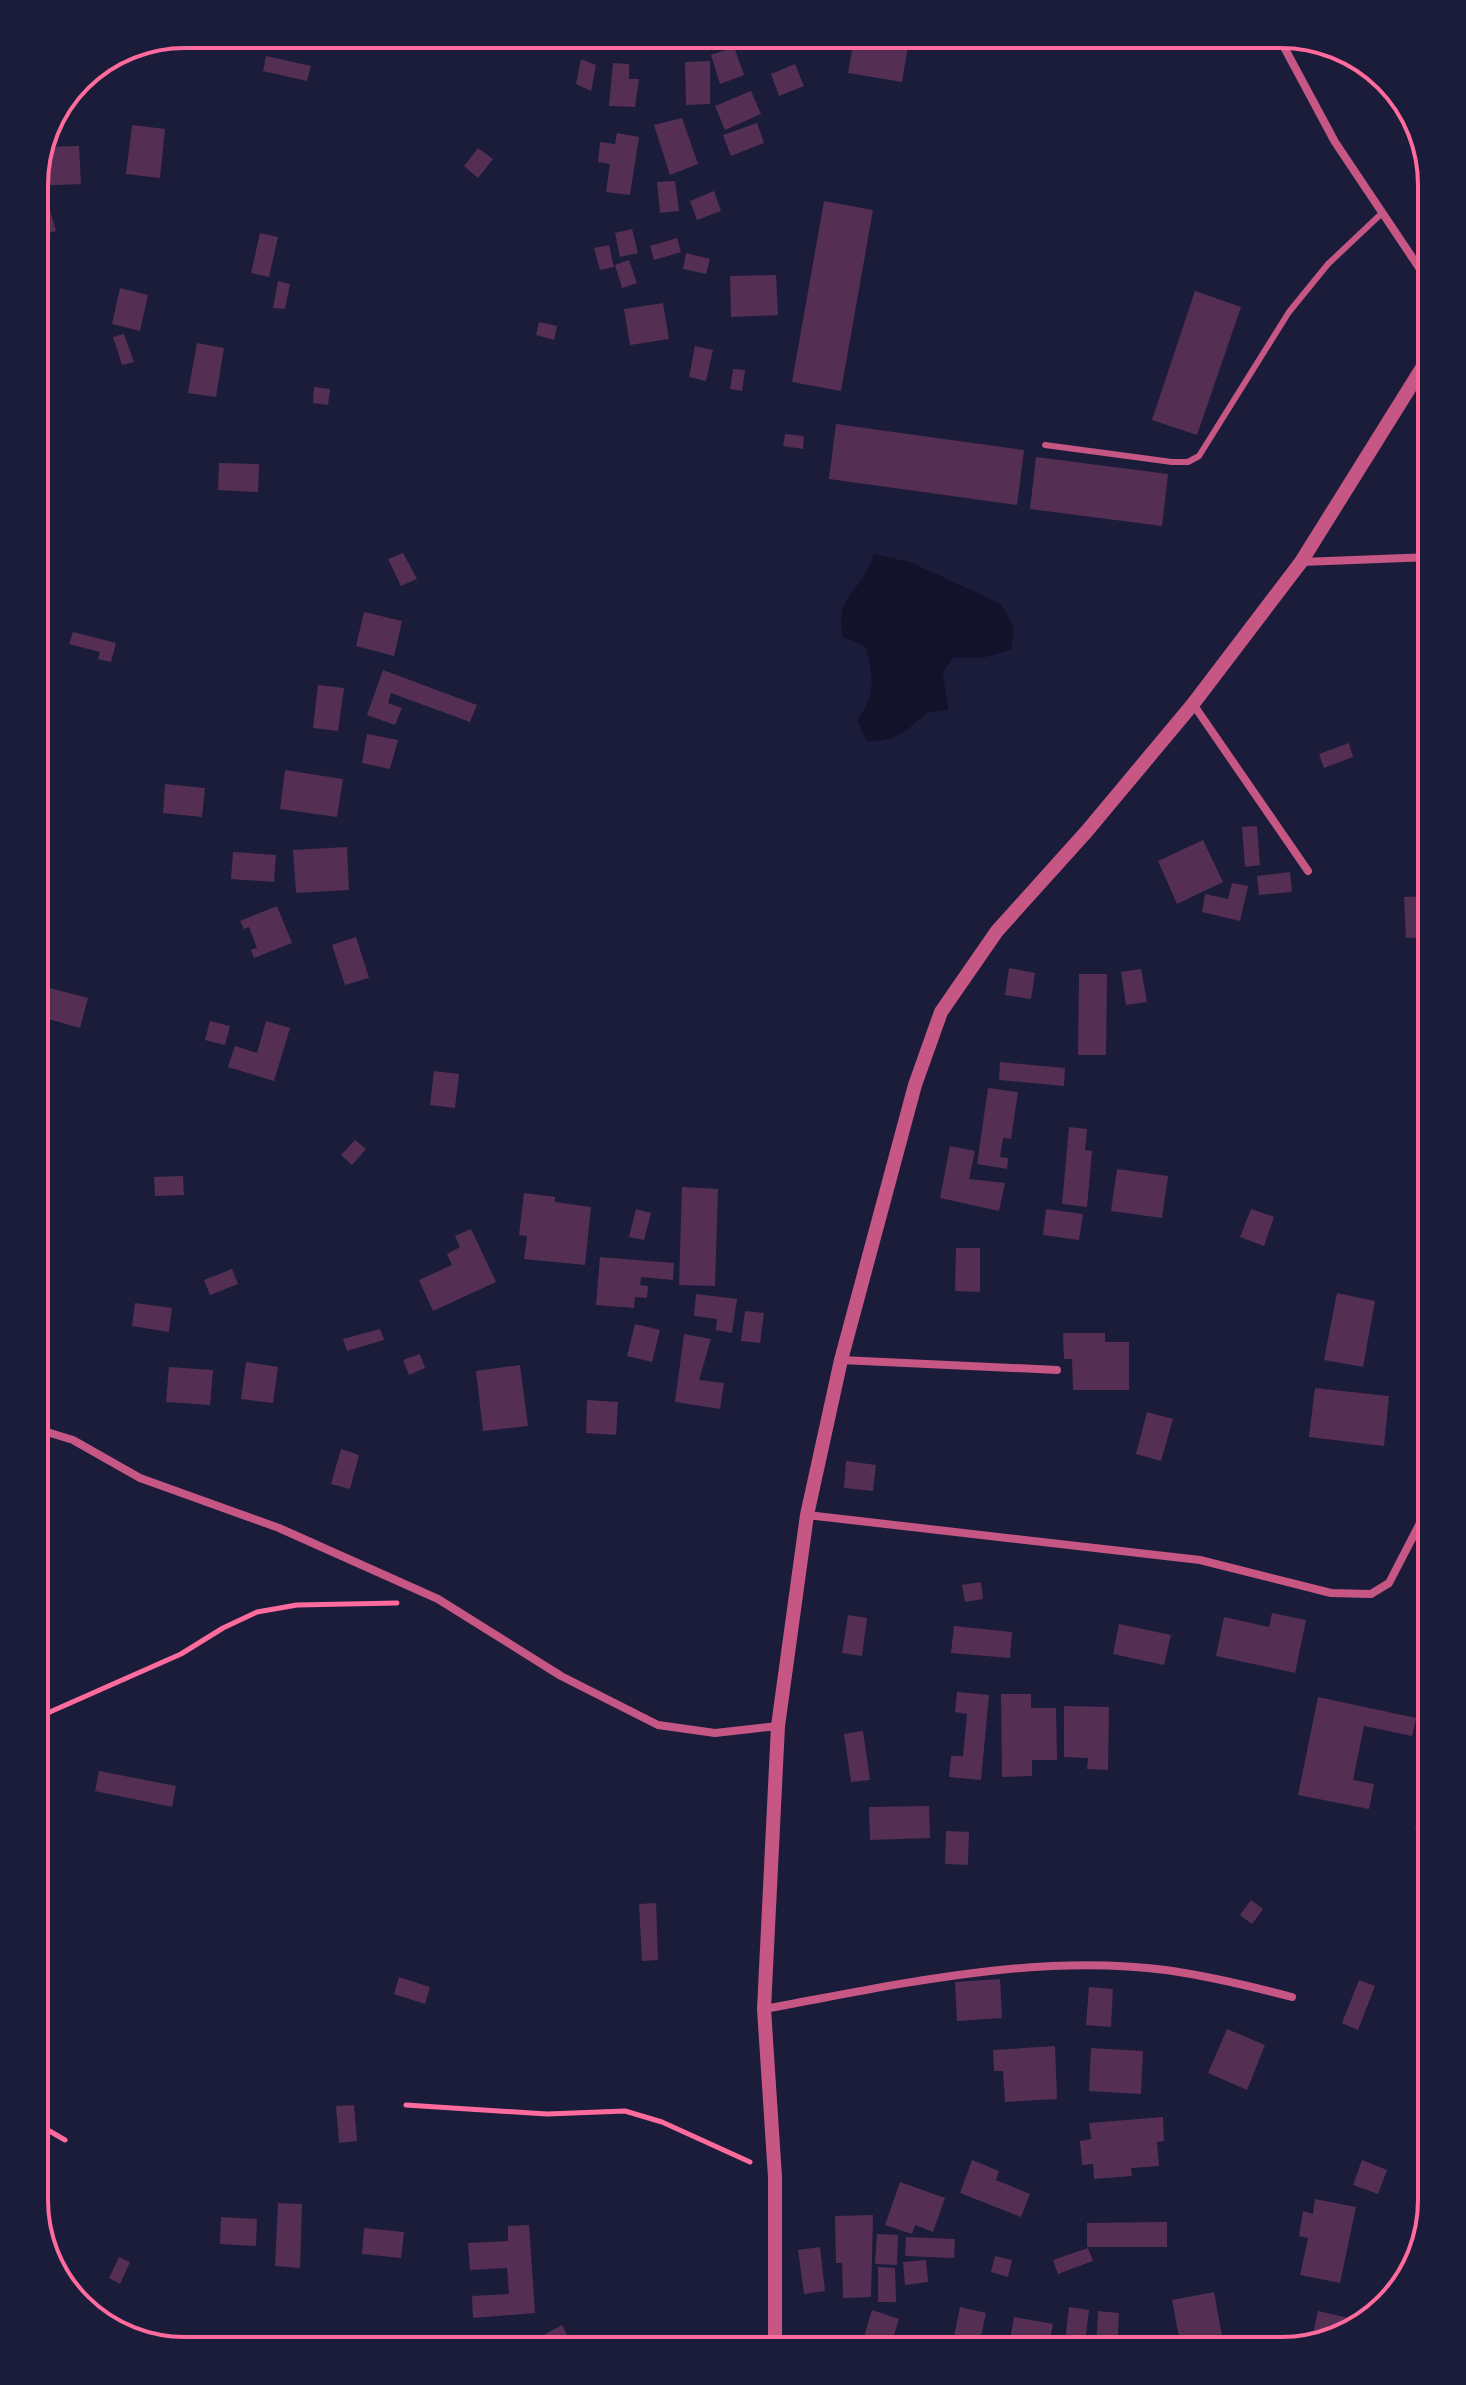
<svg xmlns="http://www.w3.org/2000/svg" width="1466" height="2385" viewBox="0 0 1466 2385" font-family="'Exo 2',sans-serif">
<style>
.water{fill:#12122b}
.building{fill:#542f53}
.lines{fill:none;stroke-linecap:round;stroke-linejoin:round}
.path{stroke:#ff6b9d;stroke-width:5}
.service{stroke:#c65784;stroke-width:6}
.minor{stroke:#c65784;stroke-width:8}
.tertiary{stroke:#c65784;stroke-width:14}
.rim{fill:none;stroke:#ff6b9d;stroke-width:4}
</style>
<rect width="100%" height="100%" fill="#1b1b3a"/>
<path class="water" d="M874 554 910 562 1001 604 1014 628 1011 650 981 658 954 657 943 673 948 710 928 712C907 729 897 743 867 741L857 720C877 696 873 676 866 647L843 637C834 594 864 591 874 554Z"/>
<g class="building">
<polygon points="855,34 910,34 902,82 848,73"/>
<polygon points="734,47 744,75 720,84 711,55"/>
<polygon points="266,56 311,66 307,81 263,71"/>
<polygon points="581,59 596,65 591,91 576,84"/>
<polygon points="710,61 710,104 686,105 685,62"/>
<polygon points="613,63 629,64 629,79 639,79 635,107 609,106"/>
<polygon points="795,64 804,86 779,96 771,74"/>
<polygon points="751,91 761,114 725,130 715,106"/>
<polygon points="682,118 698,164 670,175 654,125"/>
<polygon points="757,123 764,143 731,156 723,135"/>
<polygon points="132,125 165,129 160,178 126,174"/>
<polygon points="617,133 639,137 630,195 606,192 610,164 598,162 600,142 615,144"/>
<polygon points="79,146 81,184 34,186 34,176 47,147"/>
<polygon points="478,148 493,159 478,178 464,166"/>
<polygon points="675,181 679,211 660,213 657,182"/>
<polygon points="714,191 721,211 697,220 690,201"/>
<polygon points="47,200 56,231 34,237 34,204"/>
<polygon points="824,201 873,210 841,391 792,382"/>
<polygon points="632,229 638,253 620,257 615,233"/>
<polygon points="260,233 278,237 269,277 251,273"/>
<polygon points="677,238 681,252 654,260 650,246"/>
<polygon points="609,245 614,267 600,270 594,248"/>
<polygon points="686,253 710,259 706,274 683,269"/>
<polygon points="629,260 637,283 622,288 615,265"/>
<polygon points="776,275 778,315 731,317 730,276"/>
<polygon points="278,281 290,284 285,309 273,308"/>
<polygon points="120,288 148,295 140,331 112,324"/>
<polygon points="1195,291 1241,307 1197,435 1152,420"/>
<polygon points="663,303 669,339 630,345 624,309"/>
<polygon points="539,322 557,326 554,340 536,335"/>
<polygon points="124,334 134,362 122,365 113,337"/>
<polygon points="197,343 224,348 216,397 188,393"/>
<polygon points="695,346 713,350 706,381 689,377"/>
<polygon points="733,369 745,370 742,391 730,389"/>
<polygon points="314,387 330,389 328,405 313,403"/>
<polygon points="836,424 1024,450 1017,505 829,479"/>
<polygon points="785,434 804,436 803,449 783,446"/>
<polygon points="1036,457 1168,474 1162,526 1030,509"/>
<polygon points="219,463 259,464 258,492 218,490"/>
<polygon points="403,553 417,579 401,586 388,559"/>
<polygon points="364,612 402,621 394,656 356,646"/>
<polygon points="73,632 116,643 111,662 98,659 100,652 69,644"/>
<polygon points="383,670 477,705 470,722 391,693 388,703 402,708 395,725 367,715"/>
<polygon points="318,685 344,688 338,731 313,728"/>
<polygon points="367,734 398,740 390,769 362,763"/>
<polygon points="1349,743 1353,757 1324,768 1319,754"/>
<polygon points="285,770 343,779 337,817 280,809"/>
<polygon points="34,773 40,812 34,812"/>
<polygon points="165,784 205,788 202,817 163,813"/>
<polygon points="1257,826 1260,865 1245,867 1242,827"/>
<polygon points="1203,840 1223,882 1177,904 1158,861"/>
<polygon points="347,847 349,890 296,893 293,850"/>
<polygon points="233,852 276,855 274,882 231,879"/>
<polygon points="1290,872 1292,892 1259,895 1257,876"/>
<polygon points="1232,883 1248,886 1240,921 1202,912 1205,894 1228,899"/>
<polygon points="1432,896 1432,937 1406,938 1404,897"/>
<polygon points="277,906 292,943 254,958 251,950 257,948 249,927 244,929 240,921"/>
<polygon points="356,937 369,978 345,985 332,945"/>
<polygon points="1009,968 1035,973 1031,999 1005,995"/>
<polygon points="1141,969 1147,1002 1126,1005 1121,972"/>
<polygon points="1079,974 1107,974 1106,1055 1078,1055"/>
<polygon points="34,984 88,998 80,1028 34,1015"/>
<polygon points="210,1021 230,1026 225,1045 205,1040"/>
<polygon points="266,1021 290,1028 274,1081 228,1067 235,1046 257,1053"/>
<polygon points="1000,1062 1065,1068 1064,1086 999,1080"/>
<polygon points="434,1071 459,1074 455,1108 430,1105"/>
<polygon points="988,1088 1018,1092 1011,1139 1003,1138 1000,1157 1008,1158 1007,1169 977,1164"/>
<polygon points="1069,1127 1087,1129 1085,1150 1092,1151 1087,1207 1062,1204"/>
<polygon points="355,1140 366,1149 352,1165 341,1155"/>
<polygon points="950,1146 975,1151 969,1179 1005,1183 999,1211 940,1198"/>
<polygon points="1117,1169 1168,1176 1162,1218 1111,1211"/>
<polygon points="183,1176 184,1195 155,1196 154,1177"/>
<polygon points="682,1187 718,1189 715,1286 679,1285"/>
<polygon points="524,1193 555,1197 555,1202 591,1207 585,1265 524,1259 527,1236 519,1235"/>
<polygon points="636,1209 651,1213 644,1240 629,1237"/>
<polygon points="1046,1209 1083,1214 1079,1240 1043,1235"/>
<polygon points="1251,1209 1274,1217 1264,1246 1240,1237"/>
<polygon points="34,1223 38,1223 37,1254 34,1254"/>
<polygon points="471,1229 496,1282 433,1311 419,1280 452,1265 447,1254 460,1247 455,1236"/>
<polygon points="956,1248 980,1248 980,1292 955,1291"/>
<polygon points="600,1257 674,1263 673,1280 641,1277 640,1285 648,1286 647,1298 635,1297 634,1308 596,1305"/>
<polygon points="232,1269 238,1284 210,1295 204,1280"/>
<polygon points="1337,1293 1375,1301 1363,1367 1324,1360"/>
<polygon points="696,1294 737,1299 732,1333 716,1330 717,1319 694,1316"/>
<polygon points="135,1303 172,1308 169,1332 132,1326"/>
<polygon points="745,1311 764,1313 760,1343 741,1341"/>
<polygon points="635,1324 660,1330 652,1362 627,1356"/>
<polygon points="380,1329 384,1340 347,1351 343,1339"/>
<polygon points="1063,1333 1105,1333 1105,1342 1129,1342 1129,1390 1073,1390 1072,1359 1064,1359"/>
<polygon points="684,1334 711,1339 699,1380 724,1383 720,1409 675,1402"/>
<polygon points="420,1354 425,1368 409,1375 403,1360"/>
<polygon points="246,1362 278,1367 273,1403 241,1399"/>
<polygon points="520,1365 528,1426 483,1431 476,1371"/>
<polygon points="169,1367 213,1370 210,1405 166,1402"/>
<polygon points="1315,1388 1389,1396 1384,1446 1309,1437"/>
<polygon points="587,1400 618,1402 616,1435 586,1433"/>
<polygon points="1147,1412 1173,1419 1161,1461 1136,1454"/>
<polygon points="341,1449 359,1455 350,1489 331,1484"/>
<polygon points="846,1461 876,1465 873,1491 844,1488"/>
<polygon points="981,1582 983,1599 965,1602 962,1585"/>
<polygon points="1272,1613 1306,1620 1295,1673 1216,1656 1224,1617 1269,1627"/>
<polygon points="848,1615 867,1618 862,1656 842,1653"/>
<polygon points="1119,1624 1171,1635 1164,1665 1113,1654"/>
<polygon points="954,1626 1012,1632 1010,1658 951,1653"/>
<polygon points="957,1692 989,1695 981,1780 949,1777 951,1756 963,1756 967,1714 955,1712"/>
<polygon points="1001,1694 1031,1694 1031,1708 1056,1708 1057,1760 1032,1760 1032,1776 1002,1777"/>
<polygon points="1318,1697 1416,1718 1412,1736 1364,1726 1353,1780 1374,1784 1369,1809 1298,1795"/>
<polygon points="1064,1706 1109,1707 1108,1770 1087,1769 1088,1758 1064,1757"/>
<polygon points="863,1731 870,1780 851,1782 844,1734"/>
<polygon points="99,1771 176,1786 172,1807 95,1791"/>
<polygon points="1432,1783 1432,1834 1415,1828"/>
<polygon points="929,1806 930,1838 870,1840 869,1807"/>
<polygon points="946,1831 969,1832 968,1865 945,1864"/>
<polygon points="1251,1900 1263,1909 1252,1924 1240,1915"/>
<polygon points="656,1903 658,1960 642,1961 639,1904"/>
<polygon points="399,1977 430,1987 425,2004 394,1994"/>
<polygon points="1000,1979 1002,2018 957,2021 955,1982"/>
<polygon points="1359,1980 1375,1986 1358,2030 1342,2023"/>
<polygon points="1089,1987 1113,1989 1111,2027 1086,2025"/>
<polygon points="1227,2029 1265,2045 1247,2090 1208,2073"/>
<polygon points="1055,2046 1057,2099 1005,2102 1003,2071 994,2071 993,2050"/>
<polygon points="1091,2048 1143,2051 1141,2094 1089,2091"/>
<polygon points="354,2105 357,2141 339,2143 336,2106"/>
<polygon points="1163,2117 1164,2141 1157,2142 1159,2166 1131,2168 1132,2176 1094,2179 1093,2164 1082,2165 1080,2141 1091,2139 1089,2123"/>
<polygon points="972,2160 999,2171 996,2180 1030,2194 1021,2217 960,2193"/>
<polygon points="1362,2160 1387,2170 1378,2194 1353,2185"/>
<polygon points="900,2182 945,2198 933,2232 915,2225 912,2234 885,2225"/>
<polygon points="1315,2199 1356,2207 1340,2283 1300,2275 1308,2238 1299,2236 1303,2211 1313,2214"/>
<polygon points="278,2203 302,2204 300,2268 275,2266"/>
<polygon points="873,2215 871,2297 843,2298 842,2263 836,2263 835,2216"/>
<polygon points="221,2217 257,2219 256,2246 220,2244"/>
<polygon points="1167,2222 1167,2247 1087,2247 1087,2223"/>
<polygon points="529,2225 535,2313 473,2318 472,2296 509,2294 507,2268 470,2270 468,2243 508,2241 508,2226"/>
<polygon points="364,2228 404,2232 401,2258 362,2254"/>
<polygon points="877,2234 898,2235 897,2265 875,2264"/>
<polygon points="906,2237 955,2239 954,2258 905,2256"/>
<polygon points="820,2247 825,2291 804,2294 798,2250"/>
<polygon points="1088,2248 1093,2261 1058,2274 1053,2260"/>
<polygon points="995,2256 1012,2260 1008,2277 991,2272"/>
<polygon points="119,2257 130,2262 120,2284 109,2278"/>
<polygon points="926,2260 928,2282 905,2285 903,2262"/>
<polygon points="878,2267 895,2268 896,2302 878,2302"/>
<polygon points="1214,2292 1223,2341 1192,2347 1190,2340 1180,2342 1172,2300"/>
<polygon points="960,2307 986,2313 978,2351 951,2351"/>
<polygon points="1069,2307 1089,2310 1084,2351 1064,2351"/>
<polygon points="872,2310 899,2319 889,2351 860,2350"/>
<polygon points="1098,2311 1119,2313 1117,2351 1096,2351"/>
<polygon points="1318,2311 1353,2319 1350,2334 1311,2344"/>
<polygon points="1014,2317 1053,2324 1048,2351 1008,2351"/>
<polygon points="562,2325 572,2344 559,2351 545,2351 538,2338"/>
</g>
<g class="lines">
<g class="path">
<polyline points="34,1719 181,1654 223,1628 257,1612 297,1605 397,1603"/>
<polyline points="406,2105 547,2114 625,2111 662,2122 750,2162"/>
<polyline points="34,2122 65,2140"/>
</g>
<polyline class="service" points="1045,445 1172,462 1188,462 1199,456 1289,312 1328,264 1381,214"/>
<g class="minor">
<polyline points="1277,34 1335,142 1432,287"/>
<polyline points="1301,562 1432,557"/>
<polyline points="1193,704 1308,871"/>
<polyline points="841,1360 1057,1370"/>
<polyline points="34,1428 73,1440 140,1478 279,1528 438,1599 561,1676 658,1725 715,1733 778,1726"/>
<polyline points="807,1515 1200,1560 1331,1593 1371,1594 1389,1583 1432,1500"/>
<path d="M764 2009C896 1985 1031 1953 1166 1970 1208 1976 1250 1986 1292 1997"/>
</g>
<polyline class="tertiary" points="775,2351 775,2177 764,2009 778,1726 807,1515 841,1360 915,1085 941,1012 997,931 1087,831 1193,704 1301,562 1432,352"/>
</g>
<path d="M0 0H1466V2385H0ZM185 48H1281A137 137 0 0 1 1418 185V2200A137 137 0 0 1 1281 2337H185A137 137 0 0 1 48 2200V185A137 137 0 0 1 185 48Z" fill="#1b1b3a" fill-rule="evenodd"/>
<path class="rim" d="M185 48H1281A137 137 0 0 1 1418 185V2200A137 137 0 0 1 1281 2337H185A137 137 0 0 1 48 2200V185A137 137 0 0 1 185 48Z"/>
</svg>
